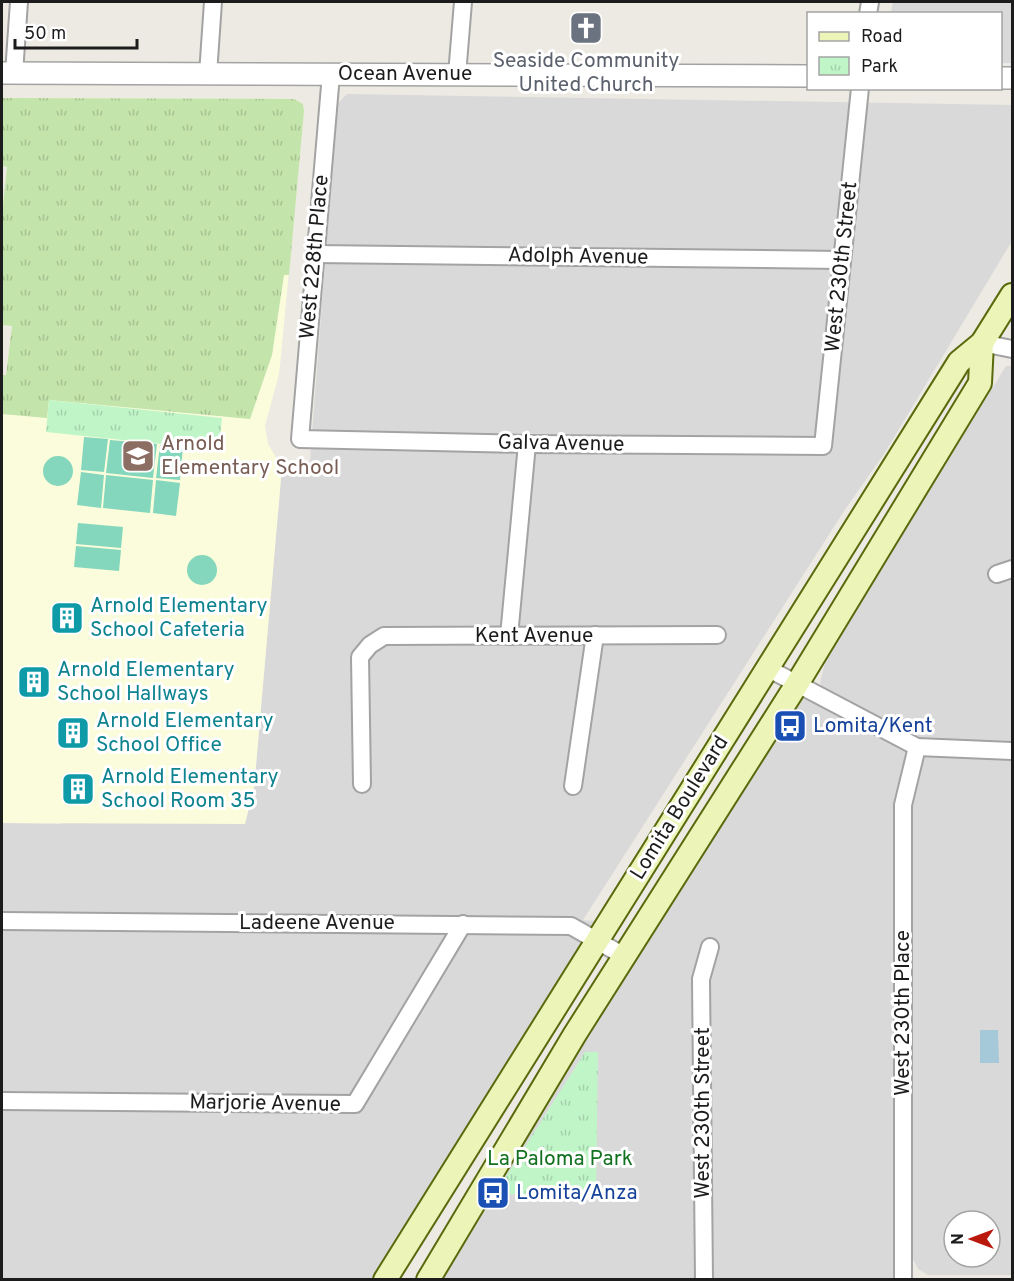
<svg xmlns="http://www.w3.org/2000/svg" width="1014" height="1281" viewBox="0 0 1014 1281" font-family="Overpass,sans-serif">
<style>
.residential{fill:#dad9d9;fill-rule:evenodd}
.education{fill:#fafcdb}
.grass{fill:url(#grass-tufts)}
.park{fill:url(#park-tufts)}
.pitch{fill:#84d7bc}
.water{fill:#a5c9d8}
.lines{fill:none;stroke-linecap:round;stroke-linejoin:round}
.minor-casing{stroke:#a3a3a3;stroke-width:20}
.tertiary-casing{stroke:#a3a3a3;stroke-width:24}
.secondary-casing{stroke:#596a0c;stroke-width:26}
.minor{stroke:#fff;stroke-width:16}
.tertiary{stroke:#fff;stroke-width:21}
.secondary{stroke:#edf4b8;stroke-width:22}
.labels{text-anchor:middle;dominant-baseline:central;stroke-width:6;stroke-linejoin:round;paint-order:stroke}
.worship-label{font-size:21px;fill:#5b616d;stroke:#fff}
.street-label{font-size:21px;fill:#1c1c1c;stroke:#fff}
.education-label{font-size:21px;fill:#785e54;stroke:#fff;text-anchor:start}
.culture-label{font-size:21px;fill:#0d838f;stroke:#fff;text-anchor:start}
.transit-label{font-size:21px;fill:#164399;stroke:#fff;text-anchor:start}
.park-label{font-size:21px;fill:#127120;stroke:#fff}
</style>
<defs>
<pattern id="grass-tufts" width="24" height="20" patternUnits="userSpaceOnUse" patternTransform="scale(1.5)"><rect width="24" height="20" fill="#c3e4aa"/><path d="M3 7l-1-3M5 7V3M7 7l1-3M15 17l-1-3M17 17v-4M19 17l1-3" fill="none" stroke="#a7c392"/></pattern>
<pattern id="park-tufts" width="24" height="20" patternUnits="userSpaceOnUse" patternTransform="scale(1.5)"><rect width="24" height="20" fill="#c0f5c8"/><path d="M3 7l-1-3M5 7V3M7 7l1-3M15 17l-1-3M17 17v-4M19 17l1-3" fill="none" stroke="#a4d1ab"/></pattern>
</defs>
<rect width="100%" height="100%" fill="#eceae2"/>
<g class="residential">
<polygon points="893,2 1012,2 1012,63 1001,63 1000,14 891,13"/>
<polygon points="347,94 1012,105 1012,241 884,454 844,511 583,920 608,922 385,1279 2,1280 2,823 58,824 254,788 282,467 310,461 337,104"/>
<path d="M1006 366H1012V1275H928L918 1269 912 1257 910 800 924 741 830 696 825 691 820 683 826 658ZM954 1221H990V1257H954Z"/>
<polygon points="797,684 917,747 903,805 903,1279 428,1280"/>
</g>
<polygon class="education" points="2,98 294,99 303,104 304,111 281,356 279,374 265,426 268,444 282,467 254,788 245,824 2,823 2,375 6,375 12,326 2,325 2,214 7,167 2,166"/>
<polygon class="grass" points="2,98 294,99 303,104 304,111 289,275 284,275 272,355 250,419 49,400 47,418 2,414 2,375 6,375 12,326 2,325 2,214 7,167 2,166"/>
<g class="park">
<polygon points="49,400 222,418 219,450 46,432"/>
<polygon points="585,1052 598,1052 596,1195 495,1194"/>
</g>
<g class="pitch">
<polygon points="84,437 108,439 104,472 81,470"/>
<polygon points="110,440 157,444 153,478 106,473"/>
<polygon points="160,445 183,447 180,480 156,478"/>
<circle cx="58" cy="471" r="15"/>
<polygon points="81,472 104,475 101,508 77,505"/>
<polygon points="106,475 153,480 150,513 103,508"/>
<polygon points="156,480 180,483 176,516 153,513"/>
<polygon points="78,523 123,527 121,548 76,544"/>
<polygon points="76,546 121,550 119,571 74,567"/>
<circle cx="202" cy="570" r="15"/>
</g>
<polygon class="water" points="980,1030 998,1030 999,1063 980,1063"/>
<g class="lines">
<defs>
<g id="minor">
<polyline points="868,14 870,2"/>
<polyline points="14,73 19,2"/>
<polyline points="208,74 213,2"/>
<polyline points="331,74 300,439 527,444 823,446 860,88"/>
<polyline points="457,75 463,2"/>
<polyline points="314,254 842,260"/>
<polyline points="982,343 1012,349"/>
<polyline points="997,574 1012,569"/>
<polyline points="509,636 527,444"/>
<polyline points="767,668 917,747 1012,751"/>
<polyline points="362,784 360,657 370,645 384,636 717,635"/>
<polyline points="573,786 595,635"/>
<polyline points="2,921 571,926 624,956"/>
<polyline points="2,1101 355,1104 463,924"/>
<polyline points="704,1280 701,979 710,947"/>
<polyline points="903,1280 903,805 917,747"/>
</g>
<g id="tertiary">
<polyline points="2,73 808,76"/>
<polyline points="1000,78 1012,78"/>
</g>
<g id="secondary">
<polyline points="385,1280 959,362 982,343 1012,295"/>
<polyline points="428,1280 575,1034 797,684 980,383 982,343"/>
</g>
</defs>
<use href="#minor" class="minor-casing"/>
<use href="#tertiary" class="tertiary-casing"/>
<use href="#secondary" class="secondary-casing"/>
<use href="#minor" class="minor"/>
<use href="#tertiary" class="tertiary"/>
<use href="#secondary" class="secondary"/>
</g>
<defs>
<symbol id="church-square" viewBox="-11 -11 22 22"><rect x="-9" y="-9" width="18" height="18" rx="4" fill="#6b7280" stroke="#fff"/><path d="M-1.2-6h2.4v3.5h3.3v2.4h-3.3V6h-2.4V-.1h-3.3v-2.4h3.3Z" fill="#fff"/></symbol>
<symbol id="school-square" viewBox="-11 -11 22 22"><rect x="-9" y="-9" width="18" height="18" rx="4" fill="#8d6e63" stroke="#fff"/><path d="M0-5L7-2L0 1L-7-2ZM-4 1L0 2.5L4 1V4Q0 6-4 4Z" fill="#fff"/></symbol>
<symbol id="building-square" viewBox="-11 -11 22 22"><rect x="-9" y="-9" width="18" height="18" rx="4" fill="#0f9aa8" stroke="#fff"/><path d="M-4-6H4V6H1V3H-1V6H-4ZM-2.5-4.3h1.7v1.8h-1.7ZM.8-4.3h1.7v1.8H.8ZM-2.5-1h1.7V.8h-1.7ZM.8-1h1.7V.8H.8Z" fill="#fff"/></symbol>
<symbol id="bus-square" viewBox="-11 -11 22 22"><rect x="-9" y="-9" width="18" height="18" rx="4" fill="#1a4fb4" stroke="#fff"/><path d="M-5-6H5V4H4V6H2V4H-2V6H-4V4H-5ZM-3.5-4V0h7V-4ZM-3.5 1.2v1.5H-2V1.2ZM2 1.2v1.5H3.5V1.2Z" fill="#fff"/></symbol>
</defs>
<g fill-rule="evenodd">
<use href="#church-square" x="567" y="9" width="38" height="38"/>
<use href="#school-square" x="119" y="437" width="38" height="38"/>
<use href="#building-square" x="48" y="599" width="38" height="38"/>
<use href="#building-square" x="15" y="663" width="38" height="38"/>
<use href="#bus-square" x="771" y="707" width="38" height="38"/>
<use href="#building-square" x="54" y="714" width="38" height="38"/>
<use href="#building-square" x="59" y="770" width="38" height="38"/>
<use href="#bus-square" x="474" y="1174" width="38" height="38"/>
</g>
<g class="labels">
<g class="worship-label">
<text x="586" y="61">Seaside Community<tspan x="586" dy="24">United Church</tspan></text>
</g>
<g class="street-label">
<text x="405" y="74">Ocean Avenue</text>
<text transform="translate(315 257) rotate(-85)">West 228th Place</text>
<text transform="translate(578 257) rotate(1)">Adolph Avenue</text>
<text transform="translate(842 267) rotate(-84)">West 230th Street</text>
<text transform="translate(561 444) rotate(1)">Galva Avenue</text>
<text x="534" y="636">Kent Avenue</text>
<text transform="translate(680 808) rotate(-58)">Lomita Boulevard</text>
<text x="317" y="923">Ladeene Avenue</text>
<text transform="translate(903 1013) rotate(-90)">West 230th Place</text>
<text transform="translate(265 1104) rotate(1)">Marjorie Avenue</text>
<text transform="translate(703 1113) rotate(-90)">West 230th Street</text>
</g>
<g class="education-label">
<text x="161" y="444">Arnold<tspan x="161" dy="24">Elementary School</tspan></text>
</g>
<g class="culture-label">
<text x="90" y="606">Arnold Elementary<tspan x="90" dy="24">School Cafeteria</tspan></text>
<text x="57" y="670">Arnold Elementary<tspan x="57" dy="24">School Hallways</tspan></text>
<text x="96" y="721">Arnold Elementary<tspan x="96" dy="24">School Office</tspan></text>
<text x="101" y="777">Arnold Elementary<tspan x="101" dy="24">School Room 35</tspan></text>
</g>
<g class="transit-label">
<text x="813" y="726">Lomita/Kent</text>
<text x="516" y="1193">Lomita/Anza</text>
</g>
<g class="park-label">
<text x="560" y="1159">La Paloma Park</text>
</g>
</g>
<rect width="1014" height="1281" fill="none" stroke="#1c1c1c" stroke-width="6"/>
<rect x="807" y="12" width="195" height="78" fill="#ffffff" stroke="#a4a4a4" stroke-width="1.5"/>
<rect x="819" y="32" width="30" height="9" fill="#edf4b8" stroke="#a4a4a4" stroke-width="1.5"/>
<text x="861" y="42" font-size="18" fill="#1c1c1c">Road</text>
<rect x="819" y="57" width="30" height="18" fill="url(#park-tufts)" stroke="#a4a4a4" stroke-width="1.5"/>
<text x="861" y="72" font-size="18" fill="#1c1c1c">Park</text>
<g transform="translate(972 1239) rotate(270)"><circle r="28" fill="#ffffff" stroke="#a4a4a4" stroke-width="1.5"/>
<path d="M0-4.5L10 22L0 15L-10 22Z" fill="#ba180d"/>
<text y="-9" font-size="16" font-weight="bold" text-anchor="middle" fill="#1c1c1c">N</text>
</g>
<path d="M15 39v9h122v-9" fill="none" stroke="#1c1c1c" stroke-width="3"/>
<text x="24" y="39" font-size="18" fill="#1c1c1c" stroke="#ffffff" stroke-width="4.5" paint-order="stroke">50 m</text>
</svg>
